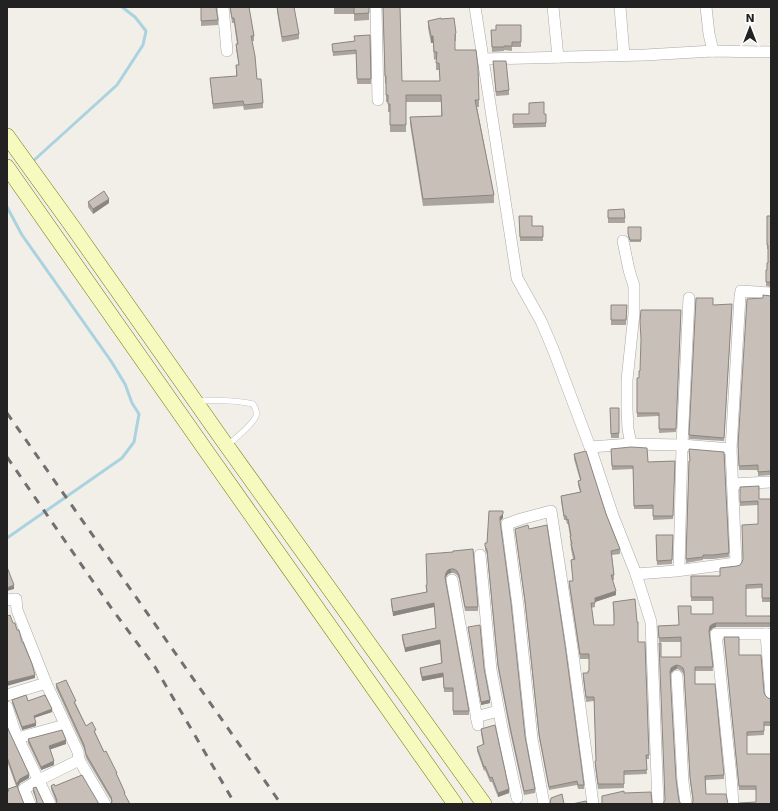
<svg xmlns="http://www.w3.org/2000/svg" width="778" height="811" viewBox="0 0 778 811" font-family="'DejaVu Sans',sans-serif">
<style>
.lines{fill:none;stroke-linecap:round;stroke-linejoin:round}
.stream{stroke:#aad3df;stroke-width:3}
.lane-casing{stroke:#a9a9a9;stroke-width:6}
.street-casing{stroke:#a9a9a9;stroke-width:12}
.secondary-casing{stroke:#707d05;stroke-width:16}
.lane{stroke:#fff;stroke-width:5.5}
.street{stroke:#fff;stroke-width:11}
.secondary{stroke:#f7fabf;stroke-width:15}
.rail{stroke:#707070;stroke-width:3;stroke-dasharray:8 8;stroke-linecap:butt}
.wall{fill:#aba49e}
.shaded-wall{fill:#8b8681}
.building{fill:#c7bfb8;stroke:#8b8681}
</style>
<rect width="100%" height="100%" fill="#f2efe9"/>
<g class="lines">
<g class="stream">
<polyline points="32,162 117,85 143,45 146,31 135,17 122,7"/>
<polyline points="7,207 22,235 111,361 125,384 132,403 139,414 134,442 122,458 7,538"/>
</g>
<defs>
<path id="lane" d="M197 401C215 400 236 400 253 404 255 407 257 412 256 416 253 425 234 439 227 446"/>
<g id="street">
<polyline points="223,7 227,51"/>
<polyline points="376,7 378,100"/>
<polyline points="475,7 517,278 541,321 553,349 590,447 613,516 636,574 651,622 658,804"/>
<polyline points="553,7 558,57"/>
<polyline points="620,7 624,55"/>
<polyline points="706,7 709,34 713,51"/>
<polyline points="483,59 645,55 713,51 771,52"/>
<polyline points="623,241 629,270 634,286 634,314 627,380 627,409 628,429 631,444"/>
<polyline points="590,447 631,444 682,445 731,449"/>
<polyline points="733,484 771,482"/>
<polyline points="480,555 491,670 503,733 517,798"/>
<polyline points="679,570 682,445 689,298"/>
<polyline points="636,574 676,571 736,563 731,449 740,296 741,291 771,293"/>
<polyline points="452,580 478,725"/>
<polyline points="7,600 16,599 17,610 46,683 78,752 79,760 105,804"/>
<polyline points="766,634 771,696"/>
<polyline points="677,676 683,782 686,804"/>
<polyline points="7,695 46,683"/>
<polyline points="7,707 15,732 50,804"/>
<polyline points="476,717 498,711"/>
<polyline points="18,738 65,725"/>
<polyline points="30,804 24,789 39,780 79,760"/>
<polyline points="544,804 532,739 518,606 507,524 521,519 551,511 572,648 593,804"/>
<polyline points="733,804 731,776 716,634 771,634"/>
</g>
<g id="secondary">
<polyline points="7,136 72,226 224,442 484,804"/>
<polyline points="7,167 209,455 455,804"/>
</g>
</defs>
<use href="#lane" class="lane-casing"/>
<use href="#street" class="street-casing"/>
<use href="#secondary" class="secondary-casing"/>
<use href="#lane" class="lane"/>
<use href="#street" class="street"/>
<use href="#secondary" class="secondary"/>
<g class="rail">
<polyline points="7,413 281,804"/>
<polyline points="7,457 112,609 155,667 235,804"/>
</g>
</g>
<g class="wall">
<polygon points="201,7 218,20 218,25 201,26"/>
<polygon points="230,7 249,7 254,36 254,41 252,41 257,79 263,103 263,108 244,110 243,106 213,109 210,78 236,76 236,65 239,65 236,49 236,44 237,44 234,23 232,23"/>
<polygon points="277,7 299,34 299,39 282,42 277,11"/>
<polygon points="334,7 369,7 369,20 354,21 354,14 334,14"/>
<polygon points="383,7 402,81 440,81 439,70 436,70 436,59 434,60 433,43 431,43 428,28 428,21 441,19 456,33 456,41 455,41 455,50 479,100 479,107 477,107 494,195 494,203 423,206 410,124 410,117 441,116 441,102 406,102 406,132 390,132 390,112 388,112 388,102 386,102 386,83 385,84"/>
<polygon points="521,25 521,47 512,47 512,51 504,50 504,51 492,52 491,30 496,30"/>
<polygon points="370,35 371,84 357,84 356,54 333,56 332,44 354,41"/>
<polygon points="493,61 509,90 509,95 496,96"/>
<polygon points="513,114 546,114 546,127 513,128"/>
<polygon points="88,202 109,203 93,214 88,207"/>
<polygon points="608,210 625,218 625,223 608,223"/>
<polygon points="519,216 532,226 543,226 543,241 520,241"/>
<polygon points="767,216 771,216 771,287 766,286 766,270 767,270 768,263 768,249 767,249"/>
<polygon points="628,227 641,227 641,242 630,242 628,236"/>
<polygon points="771,296 771,475 758,476 758,470 739,470 738,445 763,298"/>
<polygon points="696,298 713,305 732,308 724,441 689,439"/>
<polygon points="611,305 627,310 626,325 611,325"/>
<polygon points="681,310 676,432 659,433 659,416 637,417 637,378 639,378 640,371"/>
<polygon points="619,408 619,438 611,438 610,413"/>
<polygon points="611,449 648,462 675,461 673,519 653,520 653,509 634,509 633,469 612,470"/>
<polygon points="724,452 729,557 713,559 703,559 703,560 686,563 689,461"/>
<polygon points="574,454 606,514 620,549 620,554 612,555 614,575 614,580 612,580 616,595 595,602 595,607 591,608 594,625 614,625 613,602 638,642 645,642 649,759 646,759 647,774 624,775 624,788 598,789 595,766 595,761 596,761 594,701 586,702 583,678 583,673 588,673 589,671 589,659 580,659 569,585 569,581 573,581 571,560 573,559 571,549 570,536 568,524 567,524 566,520 564,520 561,501 561,496 580,492 578,485 578,481 580,480 574,459"/>
<polygon points="740,487 759,499 771,499 771,602 762,602 762,588 746,589 746,616 771,616 771,627 716,627 713,628 710,631 709,633 713,671 695,671 695,684 724,775 724,779 706,780 693,802 690,781 684,676 683,673 680,670 677,669 674,670 671,673 670,676 676,779 664,803 665,801 661,657 681,657 681,642 659,642 658,626 678,625 691,614 713,614 713,601 691,601 691,576 720,576 740,565 742,562 758,524 758,505 740,506"/>
<polygon points="489,511 503,518 500,521 500,523 525,736 535,789 535,793 524,795 510,732 498,669 487,554 485,550 485,543 487,543"/>
<polygon points="515,529 584,785 584,789 578,789 577,785 549,790 539,738 525,605"/>
<polygon points="656,535 673,535 672,564 657,565"/>
<polygon points="453,552 478,607 478,611 465,611 459,579 457,575 454,573 451,573 448,574 445,579 469,711 469,715 453,715 453,692 444,692 443,677 422,681 420,672 420,668 441,663 440,644 405,652 402,639 402,635 436,628 434,607 393,616 391,604 391,599 426,592 426,585 427,585"/>
<polygon points="468,627 484,668 490,703 481,705"/>
<polygon points="724,637 739,655 764,692 765,695 768,698 771,699 771,726 764,726 764,735 747,736 747,754 771,754 756,802 756,790 739,790"/>
<polygon points="56,684 76,704 86,726 96,733 96,734 104,752 117,775 125,794 111,802 111,800 86,758 84,749 56,688"/>
<polygon points="12,700 28,701 52,712 34,718 36,726 22,730 12,703"/>
<polygon points="7,726 9,731 29,778 20,783 18,787 8,791 8,789 16,786 7,761"/>
<polygon points="481,729 509,793 498,797 492,782 490,782 485,770 484,771 477,751 477,747 483,745 481,733"/>
<polygon points="28,739 66,744 50,749 54,765 41,770 28,743"/>
<polygon points="82,775 56,802 51,789 51,786 55,786"/>
<polygon points="33,788 44,804 37,802 33,792"/>
</g>
<g class="shaded-wall">
<rect x="431" y="36" width="2" height="7"/>
<polygon points="109,199 109,203 93,214 93,209"/>
<polygon points="503,514 503,518 500,521 500,525 500,517"/>
<polygon points="451,569 451,573 448,574 446,577 445,581 446,573 448,570"/>
<polygon points="14,585 14,589 7,591 7,588"/>
<polygon points="616,591 616,595 595,602 595,598"/>
<polygon points="434,603 434,607 393,616 393,612"/>
<polygon points="716,623 716,627 713,628 710,631 709,635 710,626 713,624"/>
<polygon points="440,640 440,644 405,652 405,648"/>
<polygon points="677,665 677,669 674,670 671,673 670,676 671,668 674,666"/>
<polygon points="443,673 443,677 422,681 422,677"/>
<polygon points="35,675 35,678 7,686 7,682"/>
<polygon points="490,700 490,703 481,705 481,702"/>
<polygon points="52,709 52,712 34,718 34,716"/>
<polygon points="36,723 36,726 22,730 22,727"/>
<polygon points="66,740 66,744 49,750 49,746"/>
<polygon points="54,761 54,765 41,770 41,767"/>
<polygon points="29,774 29,778 20,783 18,786 17,789 18,782 20,779"/>
<polygon points="509,789 509,793 498,797 498,793"/>
</g>
<g class="building">
<polygon points="201,7 216,7 218,20 201,21"/>
<polygon points="230,7 249,7 254,36 251,36 255,56 257,79 261,79 263,103 244,105 243,101 213,104 210,78 237,76 236,65 239,65 236,44 238,44 234,18 232,18"/>
<polygon points="277,7 294,7 299,34 282,37"/>
<polygon points="354,7 369,7 369,13 354,14"/>
<polygon points="383,7 400,7 402,81 440,81 439,63 436,63 437,52 434,52 433,36 431,36 428,21 441,18 441,19 454,18 456,33 455,34 455,50 476,50 478,67 479,100 475,100 494,195 423,199 410,117 442,116 441,95 406,95 406,125 390,125 390,104 388,104 388,95 386,95 386,76 385,76"/>
<polygon points="496,25 521,25 521,42 512,42 512,46 504,46 504,47 492,47 491,30 496,30"/>
<polygon points="370,35 371,79 357,79 356,50 333,52 332,44 355,41 354,36"/>
<polygon points="493,61 506,61 509,90 496,92"/>
<polygon points="544,102 544,114 546,114 546,123 513,124 513,114 529,114 529,103"/>
<polygon points="104,191 109,199 93,209 88,202"/>
<polygon points="624,209 625,218 608,218 608,210"/>
<polygon points="519,216 532,216 532,226 543,226 543,237 520,237"/>
<polygon points="767,216 771,216 771,282 766,282 766,270 767,270 767,263 768,263 768,245 767,245"/>
<polygon points="628,227 641,227 641,240 630,240 628,234"/>
<polygon points="763,295 771,296 771,471 758,472 758,465 739,466 738,445 747,299 763,298"/>
<polygon points="696,298 713,298 713,305 732,304 724,438 689,435"/>
<polygon points="611,305 627,305 626,320 611,320"/>
<polygon points="641,310 681,310 676,429 659,429 659,413 637,413 637,378 639,378 639,371 640,371 641,339 640,321"/>
<polygon points="610,408 619,408 619,433 611,434"/>
<polygon points="631,447 647,448 648,462 675,461 673,516 653,516 653,505 634,506 633,466 612,466 611,449"/>
<polygon points="689,449 724,452 729,553 713,555 703,555 703,557 686,559 689,461 690,461"/>
<polygon points="586,451 606,514 620,549 611,551 614,575 611,575 616,591 595,598 595,603 591,603 594,625 614,625 614,613 613,602 635,599 637,622 638,622 638,642 645,642 649,755 646,755 647,770 624,771 624,784 598,784 595,761 596,761 594,697 586,697 583,673 588,673 588,671 589,671 589,654 580,654 569,581 573,581 571,560 575,559 571,544 572,544 570,536 571,536 568,519 567,520 566,516 564,516 561,496 581,492 578,481 581,480 574,454"/>
<polygon points="759,486 759,499 771,499 771,598 762,598 762,584 746,585 746,616 771,616 771,623 716,623 713,624 710,626 709,631 713,667 695,667 695,684 715,684 724,775 705,776 706,794 726,794 728,804 691,804 693,802 693,799 690,777 684,671 683,668 680,666 677,665 674,666 671,668 670,672 676,779 679,801 681,804 663,804 665,800 659,643 661,643 661,657 681,657 681,637 659,638 658,626 679,625 678,606 691,606 691,614 713,614 713,597 691,597 691,576 720,576 720,568 737,566 740,565 742,562 743,559 742,525 758,524 758,501 740,502 740,487"/>
<polygon points="489,511 503,511 503,514 500,517 500,521 511,603 525,736 535,789 524,791 510,727 498,665 487,550 485,546 485,543 487,543"/>
<polygon points="528,525 529,529 547,525 565,645 584,785 578,785 577,781 549,787 539,734 525,601 515,529"/>
<polygon points="656,535 673,535 672,560 657,561"/>
<polygon points="473,549 478,607 465,607 459,575 457,571 454,569 451,569 448,570 446,573 445,577 469,711 453,711 453,688 444,688 443,673 422,677 420,668 442,663 440,640 405,648 402,635 436,628 434,603 393,612 391,599 427,592 426,585 427,585 426,554 453,552 453,551"/>
<polygon points="7,567 14,585 7,588"/>
<polygon points="10,615 13,623 15,623 17,630 19,630 22,642 23,642 32,664 35,675 7,682 7,616"/>
<polygon points="480,625 484,668 490,700 481,702 468,627"/>
<polygon points="724,637 739,637 739,655 761,655 764,692 765,695 768,698 771,699 771,722 764,722 764,731 747,732 747,754 771,754 771,804 738,804 739,803 756,802 756,786 739,786"/>
<polygon points="66,680 76,701 74,702 86,726 92,722 96,730 94,731 104,752 106,751 117,773 116,773 122,786 125,793 124,793 130,804 111,804 112,801 111,797 86,754 84,745 56,684"/>
<polygon points="26,695 28,701 45,695 52,709 34,716 36,723 22,727 12,700"/>
<polygon points="495,725 509,789 498,793 492,777 490,778 485,766 484,767 477,747 484,744 481,729"/>
<polygon points="7,726 9,731 29,774 20,779 18,782 17,785 7,757"/>
<polygon points="62,730 66,740 49,746 54,761 41,767 28,739"/>
<polygon points="82,775 99,804 56,804 57,800 51,786 54,784 55,786"/>
<polygon points="17,786 24,804 7,804 7,791 9,791 8,789"/>
<polygon points="36,787 44,804 36,804 37,802 36,798 33,788"/>
<polygon points="624,791 624,793 651,792 652,803 653,804 602,804 602,796"/>
<polygon points="562,794 564,804 550,804 551,798"/>
<polygon points="586,801 587,804 572,804"/>
</g>
<rect width="778" height="811" fill="none" stroke="#222222" stroke-width="16"/>
<g transform="translate(750 28)" stroke="#ffffff" stroke-width="3" paint-order="stroke">
<path d="M0-3L7 15L0 10L-7 15Z" fill="#222222"/>
<text y="-6" font-size="11" font-weight="bold" text-anchor="middle" fill="#222222">N</text>
</g>
</svg>
